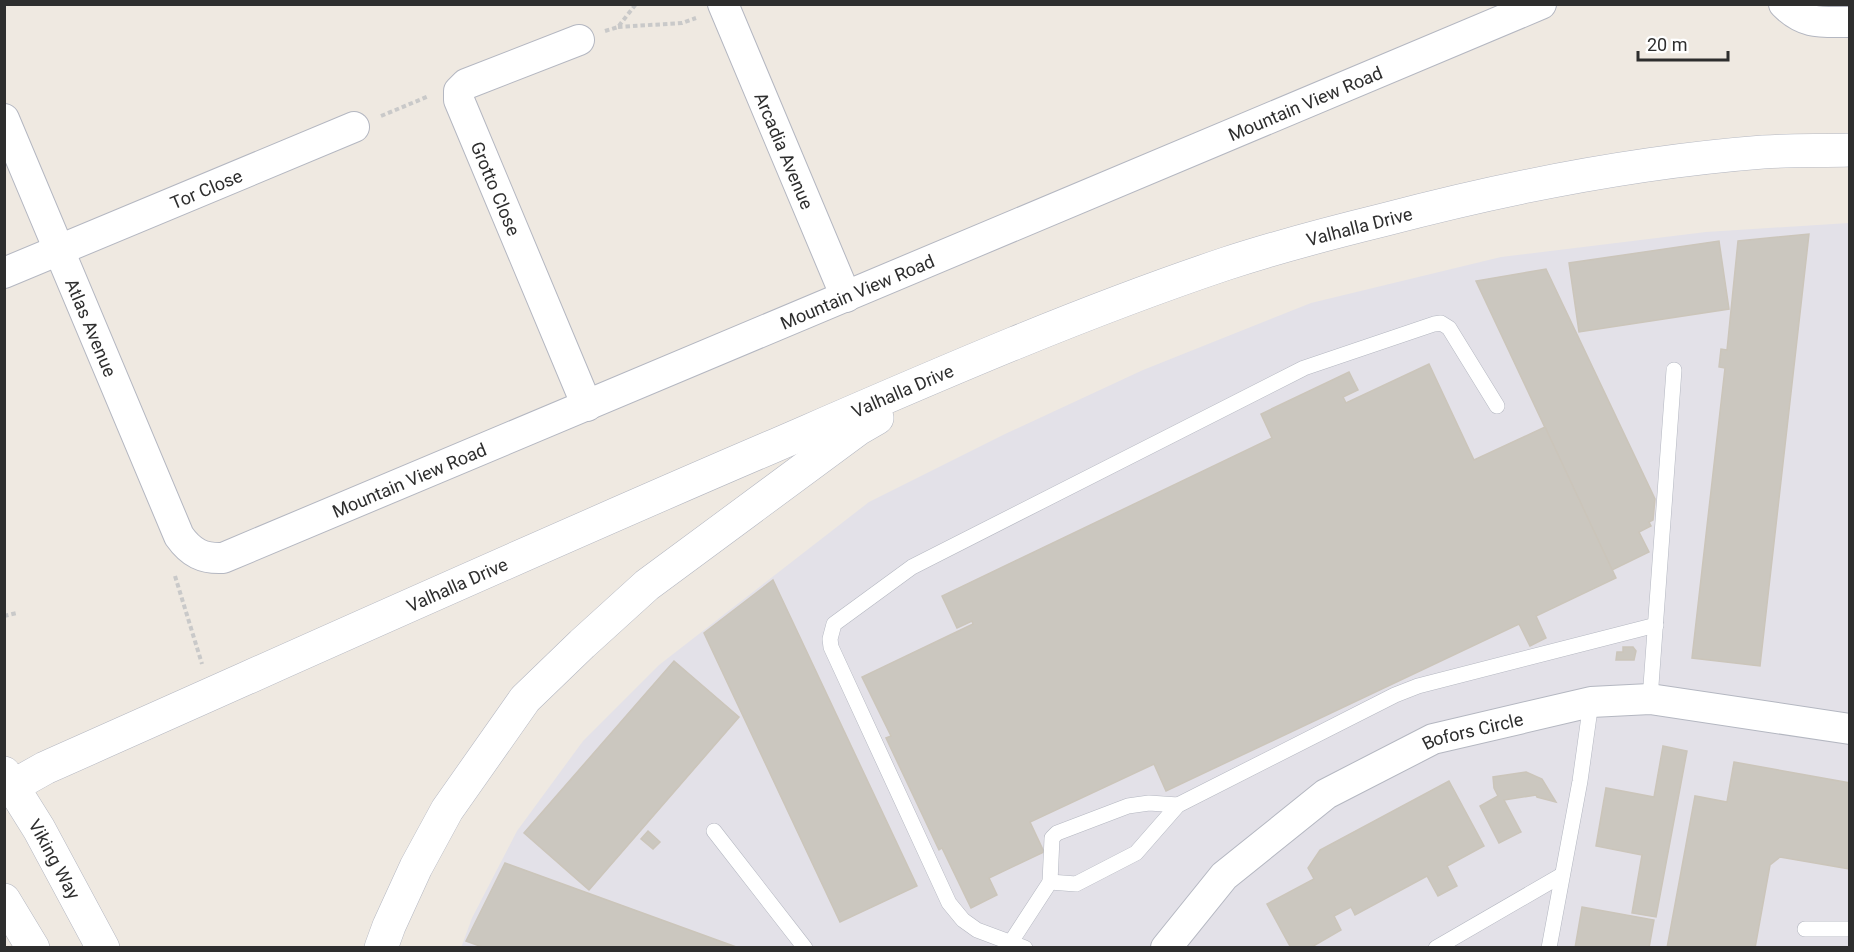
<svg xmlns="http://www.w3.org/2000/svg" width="1854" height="952" viewBox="0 0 1854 952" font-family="Roboto,sans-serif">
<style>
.industrial{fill:#e3e1e8}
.building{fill:#cbc7bf;stroke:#cbc5ba;stroke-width:1.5}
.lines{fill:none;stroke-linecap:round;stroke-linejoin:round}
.service-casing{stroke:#b4b7c1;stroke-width:16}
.minor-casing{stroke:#b4b7c1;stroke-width:32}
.secondary-casing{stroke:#b4b7c1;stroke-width:34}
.path{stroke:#c9c9c9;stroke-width:4;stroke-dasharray:4.5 3;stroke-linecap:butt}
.service{stroke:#fff;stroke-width:15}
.minor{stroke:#fff;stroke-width:30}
.secondary{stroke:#fff;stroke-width:33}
.labels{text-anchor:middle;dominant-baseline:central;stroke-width:4.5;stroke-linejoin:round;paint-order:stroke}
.street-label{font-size:18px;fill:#2e2e2e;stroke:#fff}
</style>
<rect width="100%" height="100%" fill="#efe9e1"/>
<polygon class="industrial" points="1849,223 1849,947 461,948 472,918 517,831 583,741 659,665 869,502 1005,434 1143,370 1311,303 1501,257 1706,232"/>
<g class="building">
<polygon points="1809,234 1760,666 1692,658 1725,368 1719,367 1721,349 1727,350 1738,241"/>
<polygon points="1719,241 1729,309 1579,332 1569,263"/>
<polygon points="1546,269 1655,499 1653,520 1649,522 1651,526 1639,532 1649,552 1612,570 1476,281"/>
<polygon points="1429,364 1474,460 1545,427 1616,578 1536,616 1546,638 1530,646 1519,624 1166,791 1154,764 1030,822 1044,852 989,878 997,895 971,908 942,848 939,850 886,738 891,736 862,677 973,624 972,621 957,628 942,596 1272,438 1261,414 1349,372 1358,390 1343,397 1346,403"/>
<polygon points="773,580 917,886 840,922 704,633"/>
<polygon points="1623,647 1633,647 1636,651 1634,660 1616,660 1617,652 1623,652"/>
<polygon points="674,661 739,717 589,890 524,833"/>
<polygon points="1663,746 1687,751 1656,917 1632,913 1642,855 1596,846 1606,788 1654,797"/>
<polygon points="1734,762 1850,783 1850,869 1780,857 1770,865 1755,948 1667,948 1695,796 1727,802"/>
<polygon points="1526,772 1542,779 1556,802 1537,797 1536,795 1504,800 1521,832 1499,843 1480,806 1498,796 1494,788 1493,777"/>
<polygon points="1449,781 1484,846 1447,866 1457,886 1438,896 1427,876 1355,915 1351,907 1334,916 1341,930 1310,948 1291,948 1267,904 1314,879 1308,868 1320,850"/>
<polygon points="648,831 660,842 653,849 641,839"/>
<polygon points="505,863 739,948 485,948 466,941"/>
<polygon points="1582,907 1654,920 1649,948 1575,948"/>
</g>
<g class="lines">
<defs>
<g id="service">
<polyline points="1650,699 1674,370"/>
<polyline points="714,831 805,948"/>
<polyline points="1050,882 1076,884 1136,853 1178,805 1395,695 1418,686 1656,625"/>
<polyline points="1805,929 1850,929"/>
<polyline points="1007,948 1050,882 1052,838 1057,833 1128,806 1149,803 1178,805"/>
<polyline points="1025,948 977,930 963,920 949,903 831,647 830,639 834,624 912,567 1304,368 1434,324 1441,323 1449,328 1497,406"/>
<polyline points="1436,948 1562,875"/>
<polyline points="1549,948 1580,781 1591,702"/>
</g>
<g id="minor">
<path id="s1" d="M723 4 846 297"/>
<path d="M1784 4C1805 25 1822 22 1850 22"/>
<path id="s2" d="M579 40 466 84 459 91V100L587 406"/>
<path id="s3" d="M4 119 179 536C191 553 203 559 223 558L1541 4"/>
<path id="s4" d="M4 273 354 127"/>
<path id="s5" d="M1166 948 1224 876 1326 794 1433 739 1591 702 1650 699 1850 729"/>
</g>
<g id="secondary">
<path id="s6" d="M4 773 39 829 103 948"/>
<path id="s7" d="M4 791 45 768C286 661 526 552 769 448 919 383 1070 316 1225 264 1277 247 1330 233 1383 220 1508 187 1634 162 1763 152 1791 150 1821 151 1850 150"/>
<polyline points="4,900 33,948"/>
<polyline points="381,948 389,926 416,867 447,810 525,699 582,644 647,585 858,429 877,418"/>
</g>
</defs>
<use href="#service" class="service-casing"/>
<use href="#minor" class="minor-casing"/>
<use href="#secondary" class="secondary-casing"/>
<g class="path">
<polyline points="618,27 682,23 696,18"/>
<polyline points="605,31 618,27 636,4"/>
<polyline points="381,116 429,96"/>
<polyline points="175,576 202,664"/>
<polyline points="4,616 17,613"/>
<polyline points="4,663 4,681"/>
</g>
<use href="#service" class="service"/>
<use href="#minor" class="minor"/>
<use href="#secondary" class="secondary"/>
</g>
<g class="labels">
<g class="street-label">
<text stroke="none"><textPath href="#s3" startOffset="1678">Mountain View Road</textPath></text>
<text stroke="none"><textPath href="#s1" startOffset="159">Arcadia Avenue</textPath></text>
<text stroke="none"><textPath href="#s4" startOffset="219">Tor Close</textPath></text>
<text stroke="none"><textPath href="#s2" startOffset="236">Grotto Close</textPath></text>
<text stroke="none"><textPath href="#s7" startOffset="1470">Valhalla Drive</textPath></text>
<text stroke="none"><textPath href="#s3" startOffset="1192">Mountain View Road</textPath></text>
<text stroke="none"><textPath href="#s3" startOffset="226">Atlas Avenue</textPath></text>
<text stroke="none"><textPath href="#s7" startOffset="984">Valhalla Drive</textPath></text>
<text stroke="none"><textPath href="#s3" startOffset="706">Mountain View Road</textPath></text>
<text stroke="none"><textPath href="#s7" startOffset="498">Valhalla Drive</textPath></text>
<text stroke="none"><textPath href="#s5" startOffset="384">Bofors Circle</textPath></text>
<text stroke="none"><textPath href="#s6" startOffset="100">Viking Way</textPath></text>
</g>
</g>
<rect width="1854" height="952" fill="none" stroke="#2e2e2e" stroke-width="12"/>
<path d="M1638 51v9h90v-9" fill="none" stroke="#2e2e2e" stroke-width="3"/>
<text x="1647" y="51" font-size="18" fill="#2e2e2e" stroke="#ffffff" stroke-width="4.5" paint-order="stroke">20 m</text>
</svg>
